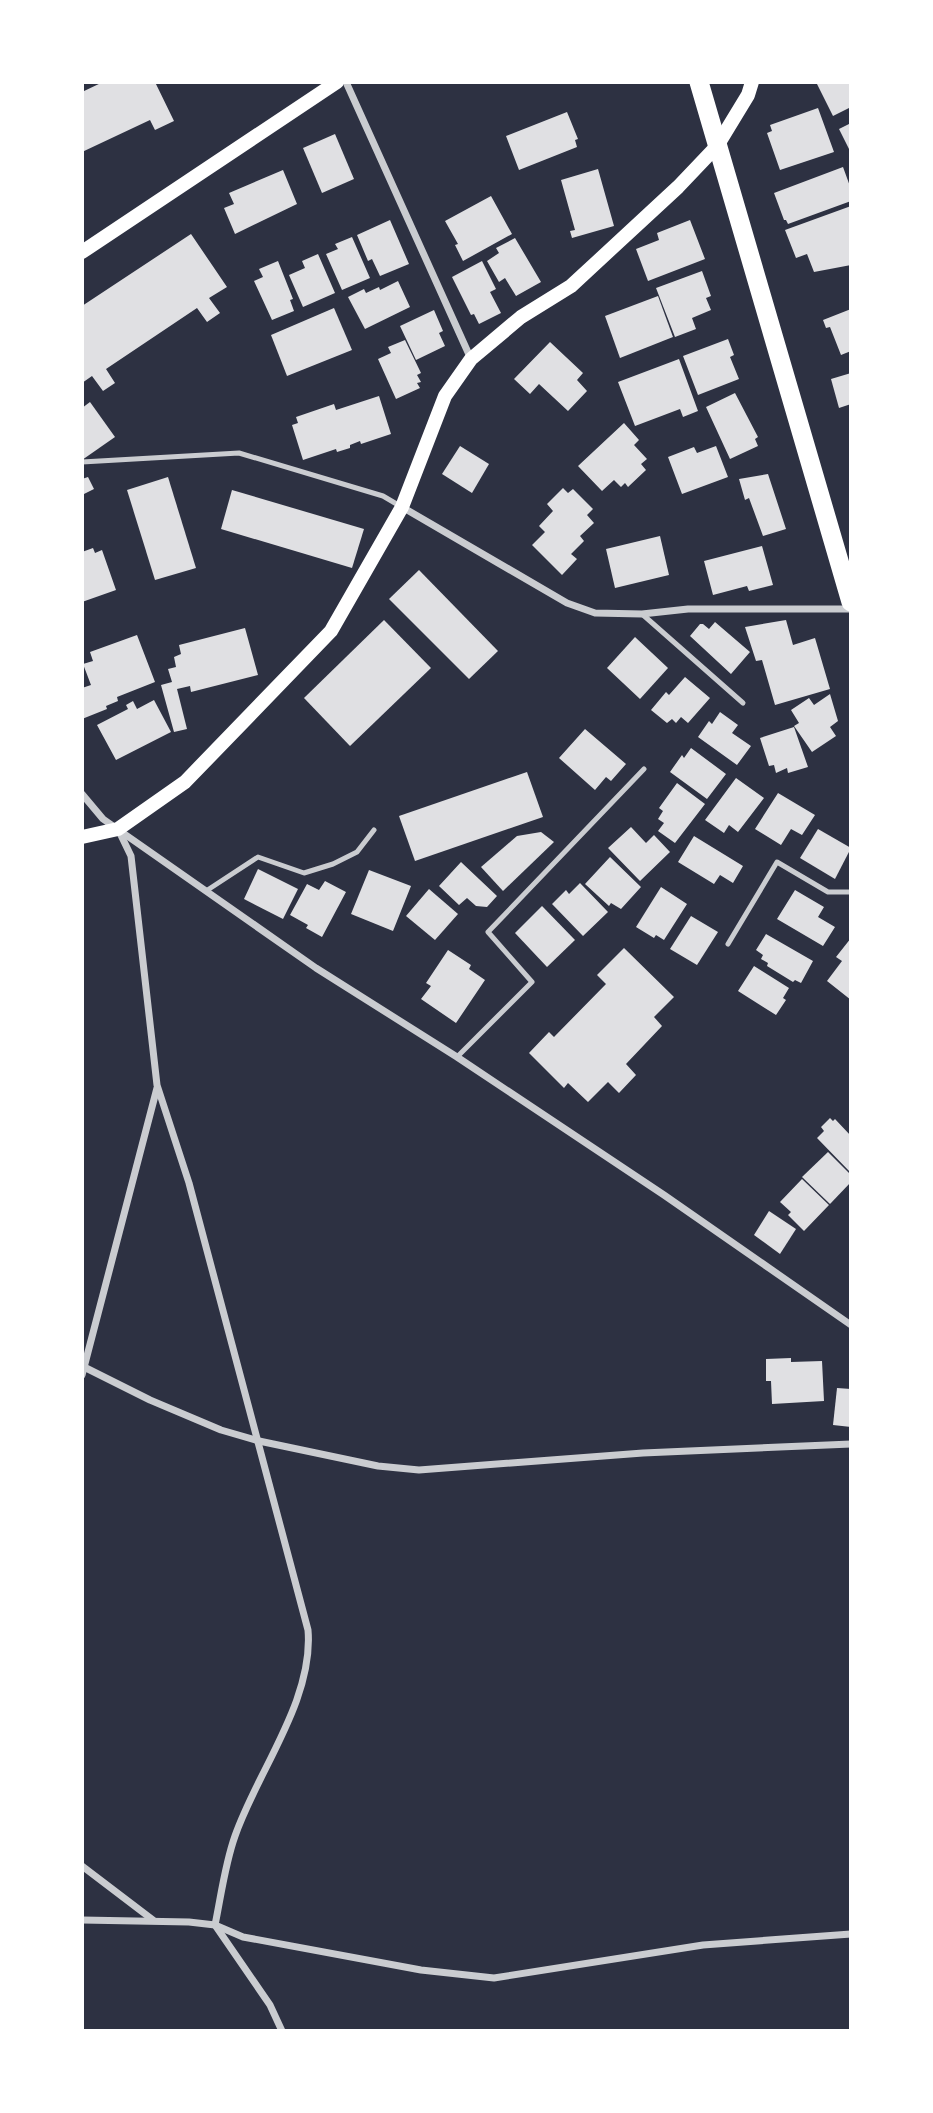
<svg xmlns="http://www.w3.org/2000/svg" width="933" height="2113" viewBox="0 0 933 2113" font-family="Montserrat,sans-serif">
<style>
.building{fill:#e0e0e3}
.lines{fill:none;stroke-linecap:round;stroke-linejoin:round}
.service{stroke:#caccd0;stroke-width:5}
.minor{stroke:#caccd0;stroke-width:7}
.secondary{stroke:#fff;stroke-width:14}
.trunk{stroke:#fff;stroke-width:19}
</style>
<rect width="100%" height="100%" fill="#2d3142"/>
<g class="building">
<polygon points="103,82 155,82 174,121 155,130 150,120 82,152 82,92"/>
<polygon points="816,82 851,82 851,107 833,116"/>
<polygon points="818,108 834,152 780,170 767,133 772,131 770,125"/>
<polygon points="567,112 578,139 575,140 577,147 519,170 506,136"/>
<polygon points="851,123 851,153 839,129"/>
<polygon points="335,134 354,179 322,193 303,148"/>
<polygon points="843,167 851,189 851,201 788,224 786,220 784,220 774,193"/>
<polygon points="598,169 614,226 572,238 570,231 575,230 561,180"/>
<polygon points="283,170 297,204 235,234 224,208 234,204 229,193"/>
<polygon points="491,196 512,234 463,261 455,245 458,244 445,221"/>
<polygon points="851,206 851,265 814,272 807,254 796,258 785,230"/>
<polygon points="390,220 409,264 380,276 372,259 368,261 357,235"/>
<polygon points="690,220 705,259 648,281 636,249 659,240 657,233"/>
<polygon points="191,234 227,287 209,298 220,313 207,322 197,308 106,369 115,383 103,391 92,376 82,383 82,306"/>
<polygon points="352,237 370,278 342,290 326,254 338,249 335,244"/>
<polygon points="515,238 541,282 516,296 505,278 499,282 487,261 499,253 496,248"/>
<polygon points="318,254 335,293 303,307 289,275 305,268 302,261"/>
<polygon points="278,261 293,299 290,300 294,311 272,320 254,281 263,277 259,269"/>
<polygon points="482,261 496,289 490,292 501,313 479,324 474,314 471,315 452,277"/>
<polygon points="702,271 711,296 706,298 711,310 692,318 696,329 675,337 656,288"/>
<polygon points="398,281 410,307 365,329 348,297 364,289 366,293 379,287 380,290"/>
<polygon points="658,296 673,337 620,358 605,316"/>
<polygon points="334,308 352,350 287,376 271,335"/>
<polygon points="851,309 851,351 841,355 830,327 826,328 823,320"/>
<polygon points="434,310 443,331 439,333 445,346 416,360 400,326"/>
<polygon points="728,339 734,355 730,357 739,379 698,395 683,356"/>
<polygon points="405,340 421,373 417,375 421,382 417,383 420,388 396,399 378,359 391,353 388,347"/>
<polygon points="550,342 583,373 577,380 587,391 568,411 539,384 530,394 514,379"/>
<polygon points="679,359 698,411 683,417 680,409 635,426 618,382"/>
<polygon points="851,373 851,404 839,408 831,379"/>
<polygon points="735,393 758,437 755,439 758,446 730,459 706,407"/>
<polygon points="379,396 391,434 361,444 360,441 350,445 350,448 337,452 336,449 303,460 292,425 298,423 296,417 334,404 336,410"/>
<polygon points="90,402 115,437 82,460 82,408"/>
<polygon points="624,423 639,440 634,445 647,459 641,464 646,470 628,487 625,483 621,487 614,480 602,491 578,466"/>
<polygon points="460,446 489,464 472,493 442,474"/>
<polygon points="716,446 728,477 682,494 668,457 694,447 697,453"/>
<polygon points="768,474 786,529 763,536 749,498 745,500 739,479"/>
<polygon points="88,477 94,489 82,495 82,479"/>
<polygon points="168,477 196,568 155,580 127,490"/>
<polygon points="563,488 568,493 573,489 593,509 587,515 594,523 580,536 584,541 571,554 577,559 562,575 532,545 545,532 539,526 553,511 547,504"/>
<polygon points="232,490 364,529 352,568 221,529"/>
<polygon points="660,536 669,575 615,588 606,549"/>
<polygon points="762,546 773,585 749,591 747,586 713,595 704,561"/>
<polygon points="93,548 95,553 102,550 116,590 82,602 82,552"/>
<polygon points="419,570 498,651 469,679 389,599"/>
<polygon points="384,620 431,668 350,746 304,698"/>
<polygon points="786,620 793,645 815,638 830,689 775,705 762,660 756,661 745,627"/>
<polygon points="715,622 750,652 731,674 690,636 700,624 703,624 709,629"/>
<polygon points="245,628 258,675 191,692 190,686 177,689 187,729 174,732 161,685 172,682 168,669 176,667 174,657 181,654 179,645"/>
<polygon points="137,635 155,682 117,697 118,701 106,706 107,709 82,719 82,688 91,685 83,664 93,661 90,652"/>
<polygon points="635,637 668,668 640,699 607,668"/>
<polygon points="685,677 710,698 688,723 681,717 676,723 672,719 667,723 651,710 666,692 669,695"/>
<polygon points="830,694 838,721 830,727 836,736 812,752 794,726 799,723 791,710 809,698 814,705"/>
<polygon points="154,700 171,732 116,760 97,725 128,709 126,705 133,701 137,709"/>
<polygon points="720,712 738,725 732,733 751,746 737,765 698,737 709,721 712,724"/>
<polygon points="794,727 808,767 788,773 787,768 776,773 774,765 769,766 760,738"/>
<polygon points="585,729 626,764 611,781 606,777 595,790 559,758"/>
<polygon points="691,748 726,774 707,799 670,772 682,755 684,758"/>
<polygon points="527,772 543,817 415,861 399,816"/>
<polygon points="736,778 764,798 738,832 729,825 724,833 705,820"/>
<polygon points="677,783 705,804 675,843 658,831 664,823 658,819 663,811 659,808"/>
<polygon points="778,793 815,815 802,835 791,829 781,845 755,829"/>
<polygon points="631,827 646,843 654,835 670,852 640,881 608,848"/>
<polygon points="818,829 851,848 835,879 800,858"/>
<polygon points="541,832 554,842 503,891 481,867 517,836"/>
<polygon points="694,836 743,866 733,883 720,875 714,884 678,862"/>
<polygon points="610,857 641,887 621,909 611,903 609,906 585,884"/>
<polygon points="461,862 497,896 487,907 476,906 467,898 459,905 439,886"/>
<polygon points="258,869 298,889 283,919 244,899"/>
<polygon points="369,870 411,886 393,931 351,914"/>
<polygon points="325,881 346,892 322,937 306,928 308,925 290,915 307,884 319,890"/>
<polygon points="580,883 608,912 583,936 552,904 566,890 569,894"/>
<polygon points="661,887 687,904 664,940 656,935 654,938 636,927"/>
<polygon points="429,889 458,914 435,940 406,916"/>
<polygon points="795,890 824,907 818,917 835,927 823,946 777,919"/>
<polygon points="542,906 575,940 547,967 515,933"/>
<polygon points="691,916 718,932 697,965 670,949"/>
<polygon points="766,934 813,961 801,983 795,980 793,982 767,966 768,963 761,959 763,955 756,950"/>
<polygon points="851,938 851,1000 827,981 842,961 836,957"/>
<polygon points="624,948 674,997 654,1017 662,1026 626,1064 636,1075 619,1093 608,1082 588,1102 568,1083 564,1088 529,1053 549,1032 554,1037 606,984 597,975"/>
<polygon points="448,950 471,965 469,969 485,980 456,1023 421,999 431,986 426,983"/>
<polygon points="754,966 789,988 783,998 786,1000 776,1015 738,991"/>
<polygon points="830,1118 833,1121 835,1119 851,1136 851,1173 817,1138 824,1131 821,1127"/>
<polygon points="828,1152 851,1175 851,1182 830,1204 802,1177"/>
<polygon points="802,1179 829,1205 804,1231 788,1215 791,1212 780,1202"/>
<polygon points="769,1211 796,1229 780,1254 754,1235"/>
<polygon points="791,1358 791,1362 822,1361 824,1401 772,1404 771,1381 766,1381 766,1359"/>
<polygon points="837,1388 851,1389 851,1427 833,1425"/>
</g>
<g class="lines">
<g class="service">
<polyline points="82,462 239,453 383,496 400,506"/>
<polyline points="642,614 743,703"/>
<polyline points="206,891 258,857 304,873 333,864 357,852 374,830"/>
<polyline points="728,944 777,862 828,892 851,892"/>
<polyline points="457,1057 532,982 488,932 644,769"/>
</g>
<g class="minor">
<polyline points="346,82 471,359"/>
<polyline points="402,507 567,603 595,613 642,614 688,609 851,609"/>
<polyline points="82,794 103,819 316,968 457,1057 664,1195 851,1325"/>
<path d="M118 829 131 856 157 1085 189 1183 308 1630C314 1700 257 1772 235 1836 225 1864 221 1896 215 1925L270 2005 282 2031"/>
<polyline points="82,1366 150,1400 221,1430 259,1441 378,1466 419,1470 643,1453 851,1444"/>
<polyline points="82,1375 157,1088"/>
<polyline points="82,1866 153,1920"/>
<polyline points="82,1920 189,1922 215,1925 243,1937 421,1970 494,1978 703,1945 851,1934"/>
</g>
<g class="secondary">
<polyline points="82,252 337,82"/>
<polyline points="82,837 118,829 185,782 331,631 402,507 445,396 471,359 521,317 571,286 678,187 717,146 748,95 752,82"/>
</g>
<polyline class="trunk" points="699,82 851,602"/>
</g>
<rect width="933" height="2113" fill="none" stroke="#ffffff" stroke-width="168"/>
</svg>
